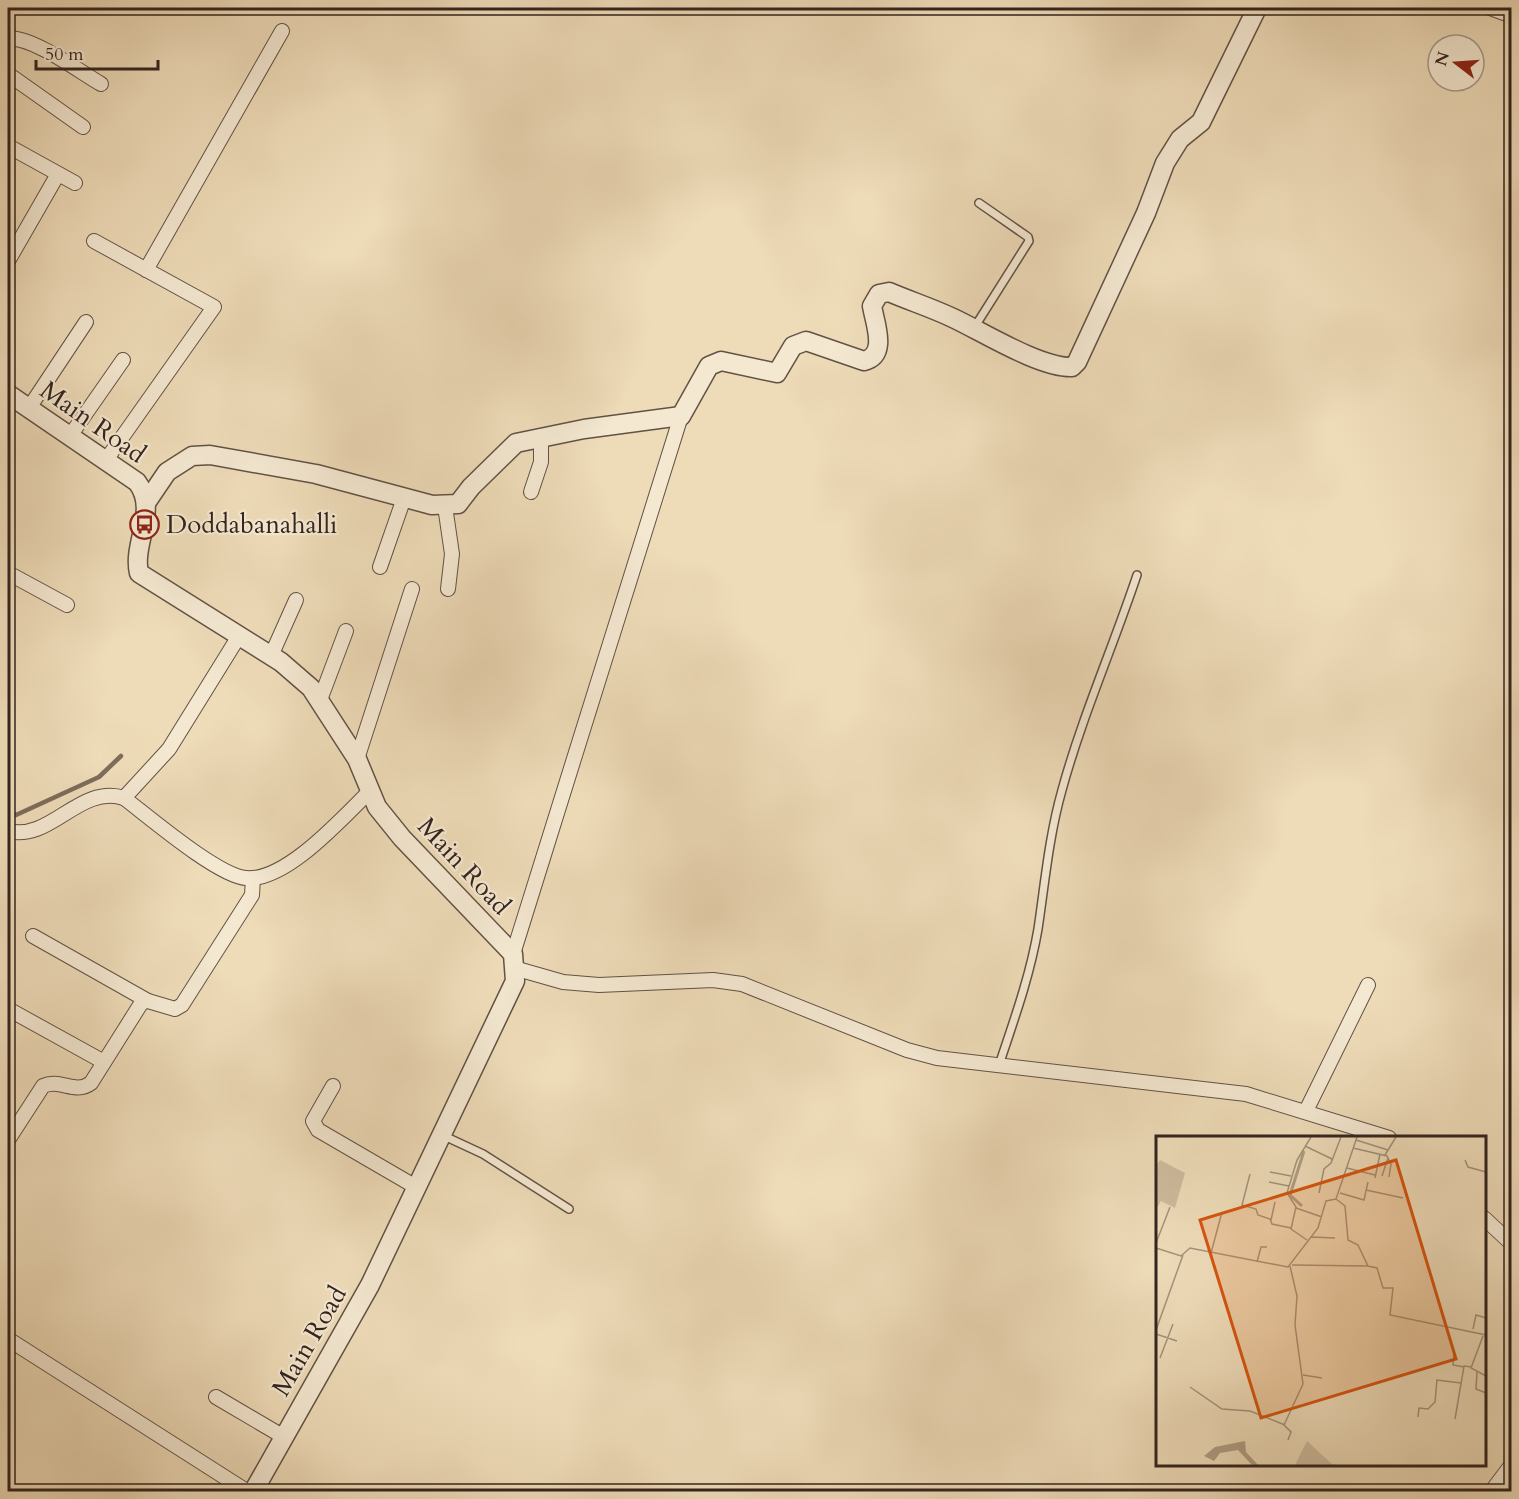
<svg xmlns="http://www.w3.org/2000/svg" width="1519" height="1499" viewBox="0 0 1519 1499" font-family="Cardo,serif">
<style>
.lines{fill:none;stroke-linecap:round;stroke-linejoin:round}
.stream{stroke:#7d6d5c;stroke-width:4.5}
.service-casing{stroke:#625245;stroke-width:10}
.minor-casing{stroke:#625245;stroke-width:16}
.tertiary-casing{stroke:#625245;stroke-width:21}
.service{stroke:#f4e8d1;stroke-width:7}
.minor{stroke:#f4e8d1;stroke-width:14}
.tertiary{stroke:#f4e8d1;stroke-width:18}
.labels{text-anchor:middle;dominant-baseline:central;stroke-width:4.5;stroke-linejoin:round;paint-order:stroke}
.street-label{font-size:26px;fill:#33241f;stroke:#f4e8d1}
.poi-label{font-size:26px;fill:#33241f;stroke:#f4e8d1;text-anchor:start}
.inset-river{fill:none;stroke:#ae9d84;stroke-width:3}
.inset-road{fill:none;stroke:#a3927b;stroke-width:1.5}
.view{fill:#d6540e;fill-opacity:0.15;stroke:#d6540e;stroke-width:3}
.inset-edge{fill:none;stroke:#33241f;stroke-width:3}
</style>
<rect width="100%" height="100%" fill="#eedbb8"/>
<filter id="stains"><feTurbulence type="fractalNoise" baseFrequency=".00333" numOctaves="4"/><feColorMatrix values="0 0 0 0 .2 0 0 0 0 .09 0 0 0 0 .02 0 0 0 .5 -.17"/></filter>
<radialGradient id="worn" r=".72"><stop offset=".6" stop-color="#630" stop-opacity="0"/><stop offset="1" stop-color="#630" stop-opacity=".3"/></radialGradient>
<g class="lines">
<polyline class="stream" points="8,810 16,815 99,777 121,756"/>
<defs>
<g id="service">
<polyline points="974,328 1029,241 1028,237 979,203"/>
<path d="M999 1065C1014 1020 1030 976 1038 929 1045 882 1049 836 1062 790 1082 717 1113 647 1137 575"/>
<polyline points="442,1135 483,1154 569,1209"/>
</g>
<g id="minor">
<polyline points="1490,8 1512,16"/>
<path d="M8 38C35 38 77 70 101 84"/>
<polyline points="8,74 83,127"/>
<polyline points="8,146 75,183"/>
<polyline points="94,241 214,307 106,460"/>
<polyline points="8,261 58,174"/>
<polyline points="146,270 282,31"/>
<polyline points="29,408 86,322"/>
<polyline points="70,436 123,360"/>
<polyline points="531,492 541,462 541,436"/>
<polyline points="445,506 452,554 448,589"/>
<polyline points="380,567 404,498"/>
<polyline points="8,573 67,605"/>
<polyline points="271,656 296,600"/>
<polyline points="320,700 346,631"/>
<polyline points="357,759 412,589"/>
<polyline points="124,798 169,749 239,636"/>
<path d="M8 831C51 842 79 784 124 798 149 817 218 876 246 878 286 882 343 817 370 791"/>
<polyline points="33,936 148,1001"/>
<polyline points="513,954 681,416"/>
<polyline points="514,968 563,982 599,985 713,980 742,984 907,1050 937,1058 1246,1094 1389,1138"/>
<polyline points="8,1009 104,1062"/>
<polyline points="333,1086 313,1121 318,1130 416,1187"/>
<polyline points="1306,1111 1368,985"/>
<path d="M8 1140 43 1086C60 1078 75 1095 91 1083L142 1002 148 1001 175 1009 182 1005 252 895 253 878"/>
<polyline points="1484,1218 1512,1244"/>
<polyline points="8,1339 248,1492"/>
<polyline points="216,1397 284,1437"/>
<polyline points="1491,1492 1512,1464"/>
</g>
<g id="tertiary">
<path d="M8 394 137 482C159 510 132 543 139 573L281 662 311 688 357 759 377 807 402 838 513 954 515 981 370 1285 253 1492"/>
<path d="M146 503 167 472 192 456 210 455 316 474 432 505 458 504 471 487 516 443 584 429 681 416 709 366 721 361 777 373 793 346 806 341 864 361C888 355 875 324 872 306L879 294 889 292C910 301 932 308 953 318 983 332 1040 368 1072 367L1077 362 1146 213 1165 163 1180 139 1201 122 1257 8"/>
</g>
</defs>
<use href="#service" class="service-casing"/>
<use href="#minor" class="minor-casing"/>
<use href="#tertiary" class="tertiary-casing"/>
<use href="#service" class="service"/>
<use href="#minor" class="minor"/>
<use href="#tertiary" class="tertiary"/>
</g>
<defs>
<symbol id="bus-ring" viewBox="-11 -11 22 22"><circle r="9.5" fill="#f4e8d1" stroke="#8f2418" stroke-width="1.5"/><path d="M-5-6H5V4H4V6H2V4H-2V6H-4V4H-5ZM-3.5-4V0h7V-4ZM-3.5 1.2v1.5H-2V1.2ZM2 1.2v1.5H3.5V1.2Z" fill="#8f2418"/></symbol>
</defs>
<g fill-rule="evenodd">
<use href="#bus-ring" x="128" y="508" width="33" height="33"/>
</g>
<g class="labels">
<g class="street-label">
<text transform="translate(93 422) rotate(35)">Main Road</text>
<text transform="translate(464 866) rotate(47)">Main Road</text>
<text transform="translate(309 1341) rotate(-60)">Main Road</text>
</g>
<g class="poi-label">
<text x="166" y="524">Doddabanahalli</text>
</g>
</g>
<g transform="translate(1156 1136)">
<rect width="330" height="330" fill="#eedbb8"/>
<path d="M4 24 29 37 19 72 5 65 0 73V30ZM151 305 176 328 180 329H139Z" fill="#cebc9e"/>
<path d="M89 305 90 316 102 329H96L82 314 64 317 58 325 48 320 59 311Z" fill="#ae9d84"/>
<path class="inset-river" d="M146 70 134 59 148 15"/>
<path class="inset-road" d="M200 4 232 14M149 10 176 23M197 12 231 20 235 28 233 41M229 19 240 1M309 24 312 31 330 36M191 32 219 39M114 36 135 40M94 38 86 69 100 73 102 79 114 83 116 88 135 92M226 40 232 22M219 42 224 18M113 46 133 50M210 54 247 62M163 57 168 33 175 27 185 1M184 57 208 64 212 46M180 63 189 70 192 104 202 109 212 130 221 132 227 152H237L234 179 330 199M180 63 201 1M140 72 166 81M115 84 119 66M155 101 179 102M151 104 135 93 140 71 131 57 141 24 155 1M0 107 14 71M0 112 25 120 34 112 132 131 162 92 170 65 180 63M55 117 66 76M101 126 105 111H111M136 129 212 130M317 193 320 179 330 182M0 194 27 119M0 198 21 205M327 200 315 232 330 240M298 216 297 229 308 231M4 222 17 188M321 236 320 253 330 257M147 239 166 242M34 251 66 273 94 275 129 289M262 281 263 272 272 273 279 266 281 244 305 247M299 283 308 230 316 231M132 304 135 296 128 289 147 248 139 189 141 160 134 130"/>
<path class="view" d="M240 24 300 223 105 282 44 84Z"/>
<rect width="330" height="330" class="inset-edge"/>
</g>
<rect width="1519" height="1499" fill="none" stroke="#eedbb8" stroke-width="30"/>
<rect x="9" y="9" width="1501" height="1481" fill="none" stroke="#33241f" stroke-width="3"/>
<rect x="15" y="15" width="1489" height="1469" fill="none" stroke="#33241f" stroke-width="1.5"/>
<g transform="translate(1456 63) rotate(287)"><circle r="28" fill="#f4e8d1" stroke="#a79a8a" stroke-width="1.5"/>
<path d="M0-4.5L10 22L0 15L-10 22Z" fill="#8f2418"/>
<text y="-9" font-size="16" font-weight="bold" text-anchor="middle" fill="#33241f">N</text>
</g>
<path d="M36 60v9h122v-9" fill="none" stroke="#33241f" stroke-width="3"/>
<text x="45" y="60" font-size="18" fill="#33241f" stroke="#f4e8d1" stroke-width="4.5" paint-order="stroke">50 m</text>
<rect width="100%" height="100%" filter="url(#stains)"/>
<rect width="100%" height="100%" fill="url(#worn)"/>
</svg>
